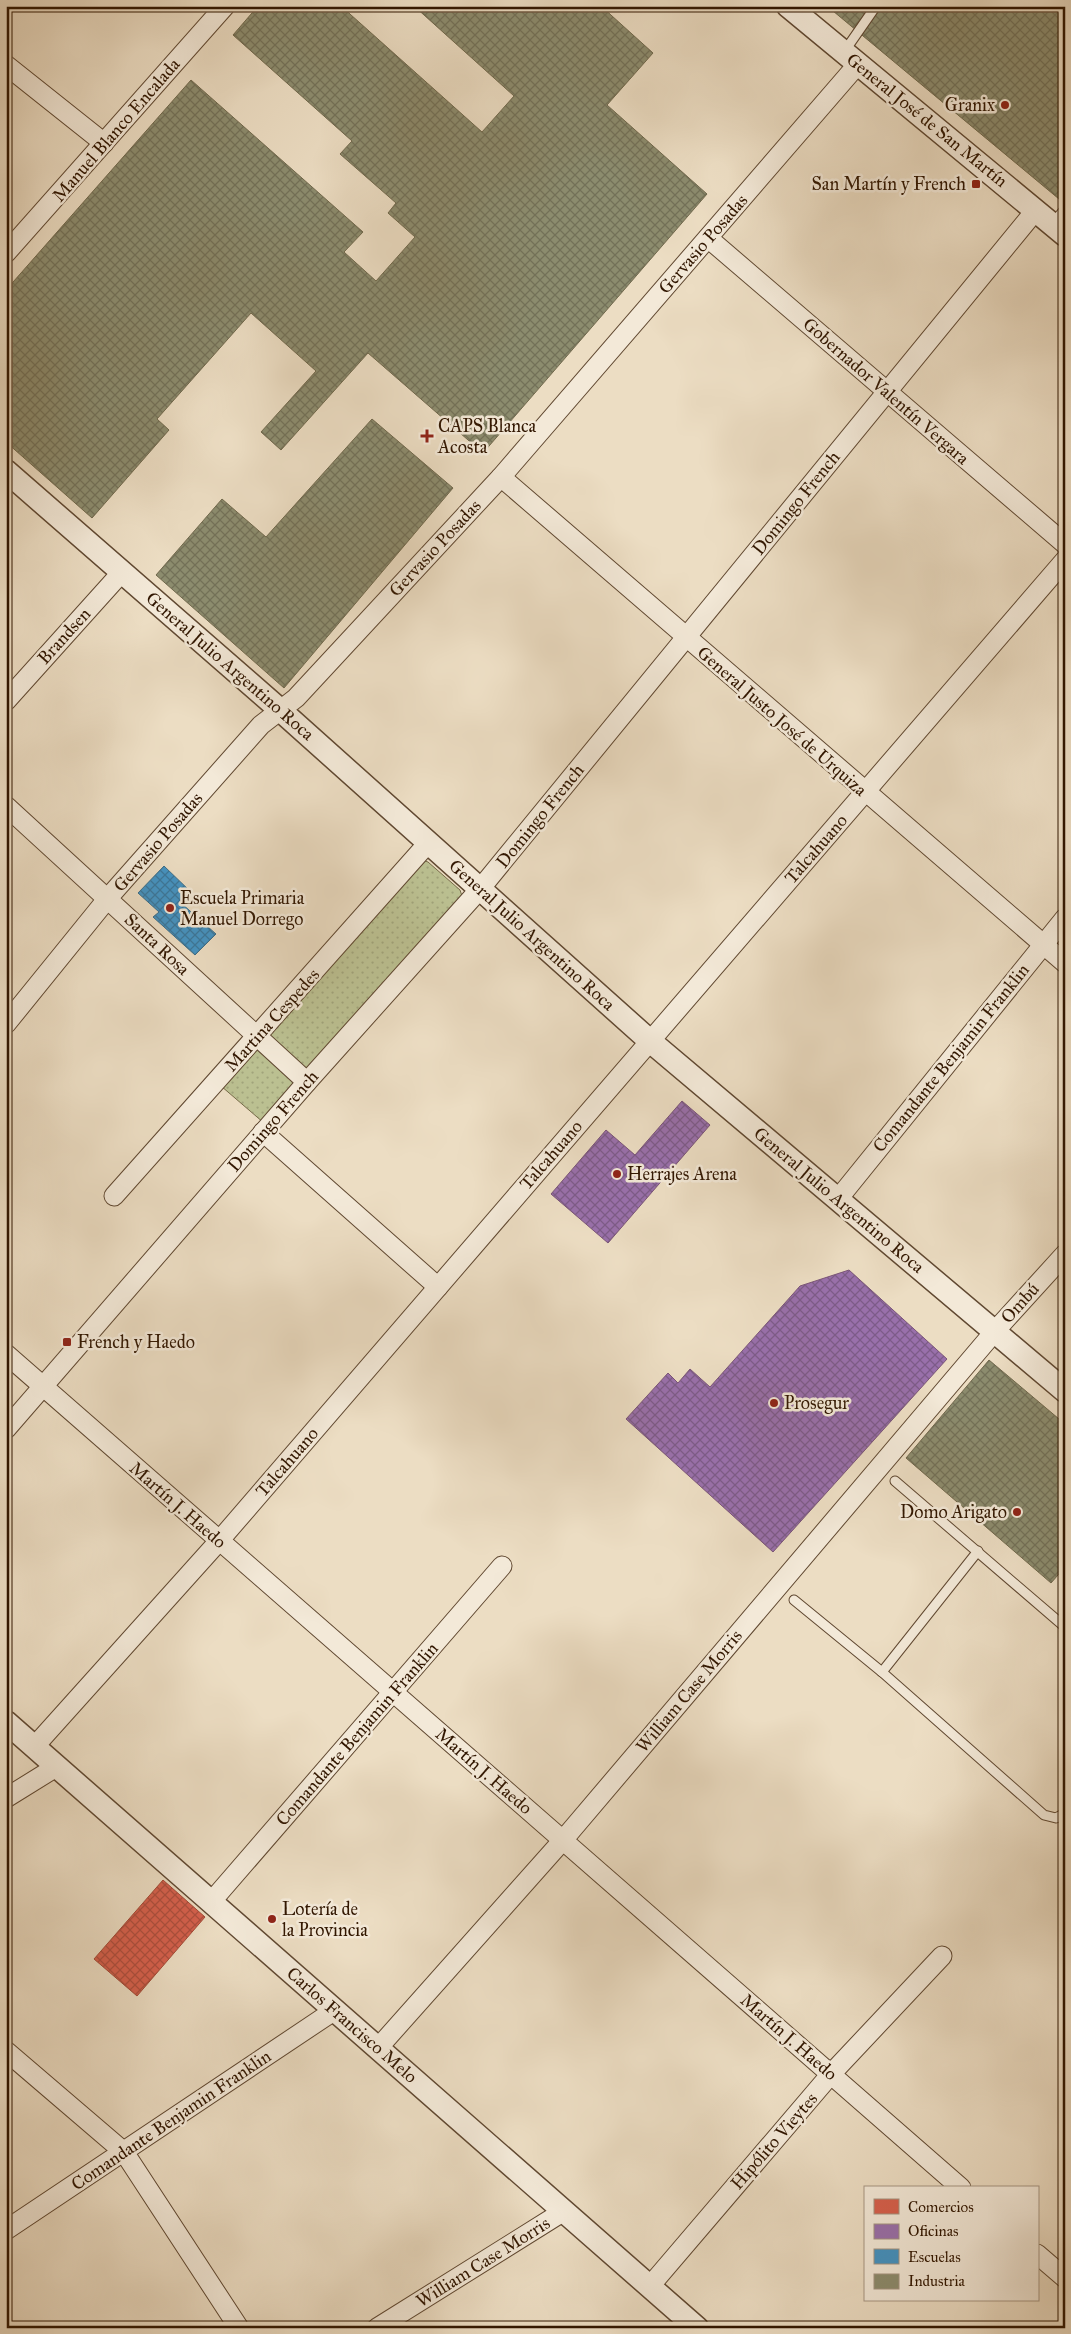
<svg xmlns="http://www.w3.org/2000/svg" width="1071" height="2334" viewBox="0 0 1071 2334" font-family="'IM FELL Great Primer',serif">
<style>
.green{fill:url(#green-dots);stroke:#766b48}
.shops{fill:url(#shops-cross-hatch);stroke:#a44a36}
.offices{fill:url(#offices-cross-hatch);stroke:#7a5578}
.schools{fill:url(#schools-cross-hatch);stroke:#3e6e88}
.industry{fill:url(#industry-cross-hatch);stroke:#71694d}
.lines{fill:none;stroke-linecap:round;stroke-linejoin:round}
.service-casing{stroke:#604831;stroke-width:11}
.minor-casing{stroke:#604831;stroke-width:21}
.tertiary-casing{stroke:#604831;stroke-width:25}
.service{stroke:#f3e9d8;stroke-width:9}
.minor{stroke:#f3e9d8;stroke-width:19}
.tertiary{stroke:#f3e9d8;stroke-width:22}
.poi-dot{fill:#8f2418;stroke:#f3e9d8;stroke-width:2}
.labels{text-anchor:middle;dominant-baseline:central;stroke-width:5;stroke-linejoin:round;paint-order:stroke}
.poi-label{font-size:18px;fill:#311600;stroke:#f3e9d8;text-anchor:start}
.street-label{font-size:18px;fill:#311600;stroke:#f3e9d8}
</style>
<defs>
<pattern id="green-dots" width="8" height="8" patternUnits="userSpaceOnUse" patternTransform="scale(1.25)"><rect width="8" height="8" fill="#bbc091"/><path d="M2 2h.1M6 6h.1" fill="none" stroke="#a1a47b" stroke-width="1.8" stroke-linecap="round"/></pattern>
<pattern id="shops-cross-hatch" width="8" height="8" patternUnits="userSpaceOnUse" patternTransform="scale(1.25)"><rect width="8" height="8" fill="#d6604d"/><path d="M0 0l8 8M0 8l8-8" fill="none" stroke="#ae4e3e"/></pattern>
<pattern id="offices-cross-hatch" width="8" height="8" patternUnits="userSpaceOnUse" patternTransform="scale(1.25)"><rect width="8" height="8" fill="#9970ab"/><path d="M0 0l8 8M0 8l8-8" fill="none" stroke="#7d5b89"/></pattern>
<pattern id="schools-cross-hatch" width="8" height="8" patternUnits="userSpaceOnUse" patternTransform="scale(1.25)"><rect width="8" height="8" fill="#4393c3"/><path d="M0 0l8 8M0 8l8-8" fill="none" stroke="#39779c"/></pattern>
<pattern id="industry-cross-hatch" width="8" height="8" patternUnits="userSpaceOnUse" patternTransform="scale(1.25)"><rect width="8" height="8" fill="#8c8c6e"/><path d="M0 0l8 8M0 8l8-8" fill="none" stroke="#737158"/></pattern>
</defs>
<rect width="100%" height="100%" fill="#ecddc3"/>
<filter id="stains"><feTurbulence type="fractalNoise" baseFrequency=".004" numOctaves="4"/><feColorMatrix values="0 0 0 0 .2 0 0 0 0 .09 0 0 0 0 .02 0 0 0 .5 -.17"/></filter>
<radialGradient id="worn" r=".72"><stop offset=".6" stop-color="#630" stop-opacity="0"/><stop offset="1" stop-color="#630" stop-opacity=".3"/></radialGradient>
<g class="green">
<polygon points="420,859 428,862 460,890 462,896 310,1069 303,1070 269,1039 270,1031"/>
<polygon points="260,1047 296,1079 296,1086 264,1123 221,1086 253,1049"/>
</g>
<polygon class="shops" points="163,1880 205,1917 137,1996 94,1959"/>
<g class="offices">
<polygon points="682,1101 710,1125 608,1243 551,1194 606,1130 635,1155"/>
<polygon points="849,1270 947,1359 773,1552 626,1419 668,1373 678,1383 690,1369 710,1387 800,1286"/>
</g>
<polygon class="schools" points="164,866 192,893 181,903 216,934 195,955 153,917 159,912 138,893"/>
<g class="industry">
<polygon points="258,6 341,6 482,132 514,96 414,6 601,6 653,53 607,105 707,194 483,453 368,353 281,450 261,432 316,371 251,313 157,419 169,430 92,518 6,442 6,290 191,80 363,232 344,252 376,281 415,237 388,213 396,203 340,154 352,141 233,35"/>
<polygon points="827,6 1065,6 1065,204"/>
<polygon points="372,419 453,488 284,688 156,575 222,499 266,537"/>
<polygon points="989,1360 1065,1424 1065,1567 1051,1583 906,1458"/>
</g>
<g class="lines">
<defs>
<g id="service">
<polyline points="844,52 876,6"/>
<polyline points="1052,224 1065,209"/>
<polyline points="895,1481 1065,1627"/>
<polyline points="978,1551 882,1672 1044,1815 1056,1818 1065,1813"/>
<polyline points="794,1600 882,1672"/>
</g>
<g id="minor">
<polyline points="6,65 104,143"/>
<polyline points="708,238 1065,544"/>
<polyline points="6,253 225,6"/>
<polyline points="501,477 1065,963"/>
<polyline points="6,701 122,572"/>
<polyline points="6,806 307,1082"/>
<polyline points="6,1024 108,898 261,725 296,698 501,477 858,64"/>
<polyline points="263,1132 438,1287"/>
<polyline points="114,1196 429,842"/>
<polyline points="838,1199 1065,918"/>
<polyline points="6,1354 961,2188"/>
<polyline points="6,1429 307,1082 480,889 1035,211"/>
<polyline points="34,1747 219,1541 1065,560"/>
<polyline points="6,1798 56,1767"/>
<polyline points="211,1902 502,1566"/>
<polyline points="378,2048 563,1840 995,1331 1065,1254"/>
<polyline points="6,2051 124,2152 239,2328"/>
<polyline points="6,2230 335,2010"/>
<polyline points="1037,2254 1065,2278"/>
<polyline points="650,2286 831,2074 942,1956"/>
<polyline points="377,2328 564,2211"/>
</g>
<g id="tertiary">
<polyline points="788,6 1065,235"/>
<polyline points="6,471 279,709 650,1041 1065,1391"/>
<polyline points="6,1722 697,2328"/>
</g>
</defs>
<use href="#service" class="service-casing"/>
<use href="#minor" class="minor-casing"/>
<use href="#tertiary" class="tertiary-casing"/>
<use href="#service" class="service"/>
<use href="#minor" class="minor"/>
<use href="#tertiary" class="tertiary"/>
</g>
<g class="poi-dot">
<circle cx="1005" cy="105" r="5"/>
<rect x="971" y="179" width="10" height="10" rx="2.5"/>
<path d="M424.5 428.5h5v5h5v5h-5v5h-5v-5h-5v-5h5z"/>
<circle cx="170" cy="908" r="5"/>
<circle cx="617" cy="1174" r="5"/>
<rect x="62" y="1337" width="10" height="10" rx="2.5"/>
<circle cx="774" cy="1403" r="5"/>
<circle cx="1017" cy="1512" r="5"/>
<circle cx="272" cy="1919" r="5"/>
</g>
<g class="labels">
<g class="poi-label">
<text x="995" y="105" text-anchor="end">Granix</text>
<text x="966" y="184" text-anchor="end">San Martín y French</text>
<text x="438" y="426">CAPS Blanca<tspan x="438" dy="21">Acosta</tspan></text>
<text x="180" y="898">Escuela Primaria<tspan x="180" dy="21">Manuel Dorrego</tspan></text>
<text x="627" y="1174">Herrajes Arena</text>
<text x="77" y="1342">French y Haedo</text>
<text x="784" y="1403">Prosegur</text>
<text x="1007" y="1512" text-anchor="end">Domo Arigato</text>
<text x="282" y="1909">Lotería de<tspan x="282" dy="21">la Provincia</tspan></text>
</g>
<g class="street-label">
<text transform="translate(927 120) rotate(39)">General José de San Martín</text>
<text transform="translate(116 130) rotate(-49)">Manuel Blanco Encalada</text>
<text transform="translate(703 244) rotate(-49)">Gervasio Posadas</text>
<text transform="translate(886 391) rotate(41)">Gobernador Valentín Vergara</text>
<text transform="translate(796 503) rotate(-51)">Domingo French</text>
<text transform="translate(435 548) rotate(-47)">Gervasio Posadas</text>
<text transform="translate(64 636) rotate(-48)">Brandsen</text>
<text transform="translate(230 666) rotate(41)">General Julio Argentino Roca</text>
<text transform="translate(782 721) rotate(41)">General Justo José de Urquiza</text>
<text transform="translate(540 816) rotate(-51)">Domingo French</text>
<text transform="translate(158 842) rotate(-49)">Gervasio Posadas</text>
<text transform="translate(816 849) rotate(-49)">Talcahuano</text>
<text transform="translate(532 935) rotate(42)">General Julio Argentino Roca</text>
<text transform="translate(157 944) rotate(43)">Santa Rosa</text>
<text transform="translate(272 1020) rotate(-48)">Martina Cespedes</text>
<text transform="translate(951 1058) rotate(-51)">Comandante Benjamin Franklin</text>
<text transform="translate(273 1121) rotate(-49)">Domingo French</text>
<text transform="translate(551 1155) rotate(-49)">Talcahuano</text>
<text transform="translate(839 1200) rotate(40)">General Julio Argentino Roca</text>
<text transform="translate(1020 1303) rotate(-48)">Ombú</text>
<text transform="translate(287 1462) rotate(-49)">Talcahuano</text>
<text transform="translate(178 1505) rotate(41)">Martín J. Haedo</text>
<text transform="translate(689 1691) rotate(-50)">William Case Morris</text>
<text transform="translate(357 1734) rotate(-49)">Comandante Benjamin Franklin</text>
<text transform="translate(484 1771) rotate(41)">Martín J. Haedo</text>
<text transform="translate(352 2025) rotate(41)">Carlos Francisco Melo</text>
<text transform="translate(789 2037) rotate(41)">Martín J. Haedo</text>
<text transform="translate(171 2120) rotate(-34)">Comandante Benjamin Franklin</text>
<text transform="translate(774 2141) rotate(-49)">Hipólito Vieytes</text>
<text transform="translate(483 2262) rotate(-32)">William Case Morris</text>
</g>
</g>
<rect width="1071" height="2334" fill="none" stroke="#ecddc3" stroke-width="25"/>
<rect x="8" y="8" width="1056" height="2319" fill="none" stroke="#311600" stroke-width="2.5"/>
<rect x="12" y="12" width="1046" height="2309" fill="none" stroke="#311600"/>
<rect x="864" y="2186" width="175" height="115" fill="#f3e9d8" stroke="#a59582"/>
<rect x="874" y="2199" width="25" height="15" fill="#d6604d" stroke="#a59582"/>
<text x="908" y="2212" font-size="15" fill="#311600">Comercios</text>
<rect x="874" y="2224" width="25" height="15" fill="#9970ab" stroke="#a59582"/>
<text x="908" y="2236" font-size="15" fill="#311600">Oficinas</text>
<rect x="874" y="2249" width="25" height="15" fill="#4393c3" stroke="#a59582"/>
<text x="908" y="2262" font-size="15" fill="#311600">Escuelas</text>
<rect x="874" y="2274" width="25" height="15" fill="#8c8c6e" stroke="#a59582"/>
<text x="908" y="2286" font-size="15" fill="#311600">Industria</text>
<rect width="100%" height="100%" filter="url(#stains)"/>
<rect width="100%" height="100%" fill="url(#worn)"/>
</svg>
